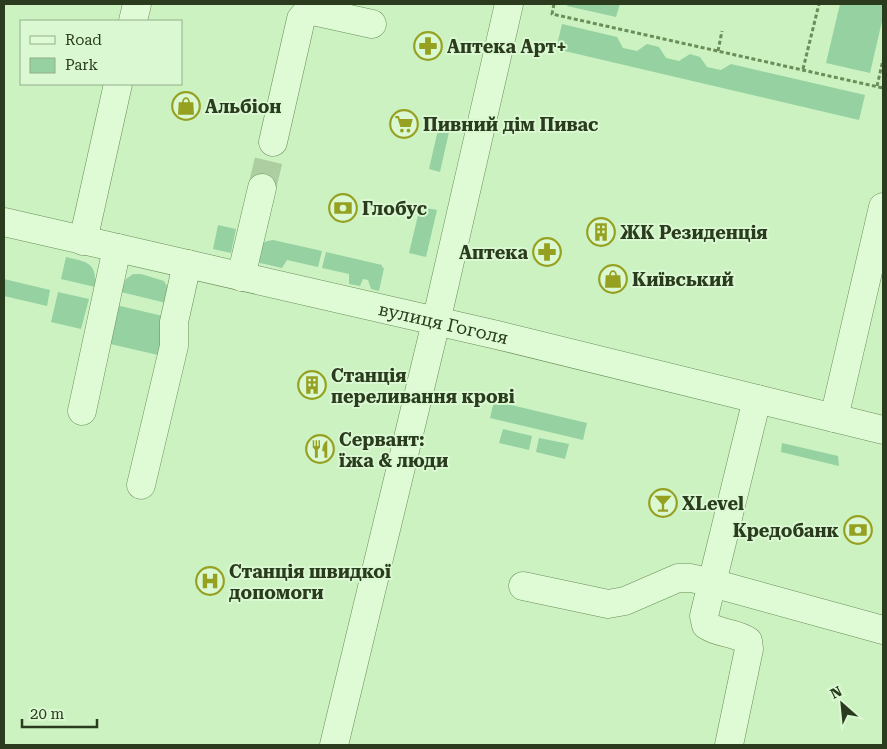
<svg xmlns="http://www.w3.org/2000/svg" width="887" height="749" viewBox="0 0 887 749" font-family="'Roboto Serif',serif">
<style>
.green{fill:#95d1a1}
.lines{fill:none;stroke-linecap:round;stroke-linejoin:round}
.minor-tunnel{stroke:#accea1;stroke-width:28;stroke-dasharray:28 14;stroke-linecap:butt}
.minor-casing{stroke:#6b8d57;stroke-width:29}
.path{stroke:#6b8d57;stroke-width:3;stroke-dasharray:4 2.5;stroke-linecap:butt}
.minor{stroke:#defbd6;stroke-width:28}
.labels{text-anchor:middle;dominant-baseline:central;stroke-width:4;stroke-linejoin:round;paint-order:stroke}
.poi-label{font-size:18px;font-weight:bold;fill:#2a3c1d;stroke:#daf8d2;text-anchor:start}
.street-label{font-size:18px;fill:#2a3c1d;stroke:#daf8d2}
</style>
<rect width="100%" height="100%" fill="#ccf2c2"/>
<g class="green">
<polygon points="568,4 620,4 616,17 567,6"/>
<polygon points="840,4 883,4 883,17 870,73 826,63"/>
<polygon points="562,24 617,37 623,48 637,51 647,44 659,47 666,58 679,61 690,54 700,57 707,67 721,70 731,64 865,95 859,120 556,49"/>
<polygon points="440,121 451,123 440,172 429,169"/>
<polygon points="420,207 437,210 426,257 409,253"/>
<polygon points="218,225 236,229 231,253 213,249"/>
<path d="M273 240 322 251 318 267 287 260 282 268 260 263 255 253C258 244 264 241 273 240Z"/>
<polygon points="326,252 382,265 382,267 384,268 379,291 371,289 368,280 363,279 360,286 349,284 349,274 322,268"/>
<path d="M66 257C87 262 97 262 95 287L61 279Z"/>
<polygon points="133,274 141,274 164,281 168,288 166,303 121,292 126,279"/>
<polygon points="4,279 50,290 47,306 4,296"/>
<polygon points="58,292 89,299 81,329 51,322"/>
<polygon points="116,305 167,317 158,355 106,343"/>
<polygon points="494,401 587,423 583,440 490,418"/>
<polygon points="503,429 532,436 529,450 499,443"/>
<polygon points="539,438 569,444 565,459 536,452"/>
<polygon points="782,443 838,456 839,466 781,452"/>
</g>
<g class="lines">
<polyline class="minor-tunnel" points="262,188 273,142"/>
<defs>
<g id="minor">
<polyline points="133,21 137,4"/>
<polyline points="273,142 301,19 306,13 313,11 372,24"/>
<path id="s1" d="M4 222 497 335 883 430"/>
<polyline points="83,241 118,84"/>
<polyline points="241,277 262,188"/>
<polyline points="757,399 712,583 883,630"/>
<polyline points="82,411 117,248"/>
<polyline points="834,418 883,207"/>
<polyline points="141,485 174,346 174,322 187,264"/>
<path d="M523 586 608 604 625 601 678 578H691L712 583 704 616 706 625C719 634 735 632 748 641L749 649 729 745"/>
<polyline points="334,745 436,322 509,4"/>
</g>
</defs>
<use href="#minor" class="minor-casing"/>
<g class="path">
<polyline points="554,4 552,14 883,88"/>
<polyline points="718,51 722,31"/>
<polyline points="803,69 819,4"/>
<polyline points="877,86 883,60"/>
</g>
<use href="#minor" class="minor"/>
</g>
<defs>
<symbol id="pharmacy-ring" viewBox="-11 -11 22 22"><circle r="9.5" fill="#daf8d2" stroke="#96a122" stroke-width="1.5"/><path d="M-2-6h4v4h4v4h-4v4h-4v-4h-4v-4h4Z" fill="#96a122"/></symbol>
<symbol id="shop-ring" viewBox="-11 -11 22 22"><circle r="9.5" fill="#daf8d2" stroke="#96a122" stroke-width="1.5"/><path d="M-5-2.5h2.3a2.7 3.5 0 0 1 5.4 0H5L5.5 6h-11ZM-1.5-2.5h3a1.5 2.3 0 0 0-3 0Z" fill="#96a122"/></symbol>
<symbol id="supermarket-ring" viewBox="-11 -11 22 22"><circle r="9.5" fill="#daf8d2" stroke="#96a122" stroke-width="1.5"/><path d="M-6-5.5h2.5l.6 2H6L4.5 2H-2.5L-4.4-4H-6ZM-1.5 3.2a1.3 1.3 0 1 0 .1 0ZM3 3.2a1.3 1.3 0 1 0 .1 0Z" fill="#96a122"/></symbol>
<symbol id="bank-ring" viewBox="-11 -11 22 22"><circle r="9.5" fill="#daf8d2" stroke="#96a122" stroke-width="1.5"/><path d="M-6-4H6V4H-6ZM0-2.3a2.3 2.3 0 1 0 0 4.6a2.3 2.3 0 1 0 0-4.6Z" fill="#96a122"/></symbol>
<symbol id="building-ring" viewBox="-11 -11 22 22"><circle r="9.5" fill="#daf8d2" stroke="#96a122" stroke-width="1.5"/><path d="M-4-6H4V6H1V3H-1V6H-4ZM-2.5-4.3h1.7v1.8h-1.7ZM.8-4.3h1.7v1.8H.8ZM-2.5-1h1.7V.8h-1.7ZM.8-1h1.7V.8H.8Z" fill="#96a122"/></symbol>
<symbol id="restaurant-ring" viewBox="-11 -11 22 22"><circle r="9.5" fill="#daf8d2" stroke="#96a122" stroke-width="1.5"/><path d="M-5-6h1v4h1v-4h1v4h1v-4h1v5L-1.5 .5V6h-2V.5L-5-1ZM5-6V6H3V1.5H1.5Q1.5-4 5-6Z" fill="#96a122"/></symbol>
<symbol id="bar-ring" viewBox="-11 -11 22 22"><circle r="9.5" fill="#daf8d2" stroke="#96a122" stroke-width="1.5"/><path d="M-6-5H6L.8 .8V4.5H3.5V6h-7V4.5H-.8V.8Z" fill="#96a122"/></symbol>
<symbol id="hospital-ring" viewBox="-11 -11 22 22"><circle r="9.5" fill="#daf8d2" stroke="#96a122" stroke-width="1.5"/><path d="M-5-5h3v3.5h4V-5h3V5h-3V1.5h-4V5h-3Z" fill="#96a122"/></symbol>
</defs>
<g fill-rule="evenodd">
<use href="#pharmacy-ring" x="412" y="30" width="32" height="32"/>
<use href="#shop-ring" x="170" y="90" width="32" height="32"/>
<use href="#supermarket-ring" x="388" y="108" width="32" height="32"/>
<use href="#bank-ring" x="327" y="192" width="32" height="32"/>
<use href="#building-ring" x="585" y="216" width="32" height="32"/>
<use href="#pharmacy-ring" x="531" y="236" width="32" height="32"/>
<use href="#shop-ring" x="597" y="263" width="32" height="32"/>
<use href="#building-ring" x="296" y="369" width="32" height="32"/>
<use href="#restaurant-ring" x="304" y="433" width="32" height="32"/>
<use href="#bar-ring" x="647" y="487" width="32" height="32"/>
<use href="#bank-ring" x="842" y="514" width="32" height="32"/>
<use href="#hospital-ring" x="194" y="565" width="32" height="32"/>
</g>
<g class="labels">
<g class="poi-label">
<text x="447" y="46">Аптека Арт+</text>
<text x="205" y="106">Альбіон</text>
<text x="423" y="124">Пивний дім Пивас</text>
<text x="362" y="208">Глобус</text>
<text x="620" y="232">ЖК Резиденція</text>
<text x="528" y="252" text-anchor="end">Аптека</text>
<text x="632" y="279">Київський</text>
<text x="331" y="375">Станція<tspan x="331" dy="21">переливання крові</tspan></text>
<text x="339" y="439">Сервант:<tspan x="339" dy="21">їжа &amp; люди</tspan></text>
<text x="682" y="503">XLevel</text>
<text x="839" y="530" text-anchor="end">Кредобанк</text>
<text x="229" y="571">Станція швидкої<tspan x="229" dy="21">допомоги</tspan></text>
</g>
<g class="street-label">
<text stroke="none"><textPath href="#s1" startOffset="451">вулиця Гоголя</textPath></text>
</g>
</g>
<rect width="887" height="749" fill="none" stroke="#2a3c1d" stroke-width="10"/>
<rect x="20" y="20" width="162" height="65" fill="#daf8d2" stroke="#94ad8a"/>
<rect x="30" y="36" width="25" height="8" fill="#defbd6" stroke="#94ad8a"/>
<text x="65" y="45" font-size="15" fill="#2a3c1d">Road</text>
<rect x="30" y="58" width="25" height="15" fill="#95d1a1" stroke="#94ad8a"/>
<text x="65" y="70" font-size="15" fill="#2a3c1d">Park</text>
<g transform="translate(842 704) rotate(333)" stroke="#daf8d2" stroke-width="4" paint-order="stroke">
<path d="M0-4L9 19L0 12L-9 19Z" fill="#2a3c1d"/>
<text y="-8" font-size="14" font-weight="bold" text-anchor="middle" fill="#2a3c1d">N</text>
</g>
<path d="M22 719v8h75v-8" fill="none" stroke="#2a3c1d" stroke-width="2.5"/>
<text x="30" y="719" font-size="15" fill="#2a3c1d" stroke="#daf8d2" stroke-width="4" paint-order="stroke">20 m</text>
</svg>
